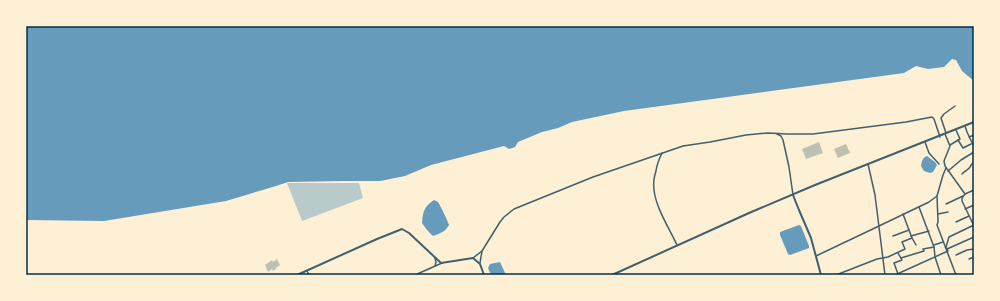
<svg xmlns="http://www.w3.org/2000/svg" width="1000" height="301" viewBox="0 0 1000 301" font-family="'Fira Sans',sans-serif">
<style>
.green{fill:#b9caca}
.water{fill:#669bbc}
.building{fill:#bec0b2}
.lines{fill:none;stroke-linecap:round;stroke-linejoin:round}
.minor{stroke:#3f606c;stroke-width:1.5}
.tertiary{stroke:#3f606c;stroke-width:2}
.neatline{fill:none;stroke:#003049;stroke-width:1.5}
</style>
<rect width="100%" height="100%" fill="#fdf0d5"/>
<polygon class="green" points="287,183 359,183 363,198 302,221"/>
<g class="water">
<polygon points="26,26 974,26 974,81 962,71 956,60 952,59 944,67 928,69 916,66 904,73 624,111 572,122 558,128 542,132 518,142 515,147 509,149 504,146 431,165 405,176 380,181 344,181 288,182 276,186 226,201 104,221 26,220"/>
<path d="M927 156 935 162 937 165 933 172 930 173 924 171 921 166C922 161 922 158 927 156Z"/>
<path d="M434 200 438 202C442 209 446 217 449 225 445 232 441 233 433 236L427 230 422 223C423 211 424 207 434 200Z"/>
<polygon points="799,225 801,226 809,246 809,248 790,255 788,254 780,235 780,232"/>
<polygon points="500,262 506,275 491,275 488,268 490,264"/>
</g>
<g class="building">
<polygon points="819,142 823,153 806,159 802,149"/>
<polygon points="846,144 850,153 838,158 834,149"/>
<polygon points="277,259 280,265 276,268 276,269 273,271 272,269 268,272 265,265 272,260 273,262"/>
</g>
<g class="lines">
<g class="minor">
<polyline points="965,126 967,132 974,147"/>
<polyline points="946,133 941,118 944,114 955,106"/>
<polyline points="777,134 781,136 783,140 789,167 793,195"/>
<polyline points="945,134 950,146 944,161 945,166 965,194 962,198 962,201 974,226"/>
<polyline points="969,137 974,135"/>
<polyline points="958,140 963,148 971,144"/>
<polyline points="925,142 929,153 939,164"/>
<polyline points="950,145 960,139 956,130"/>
<path d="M662 153C659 159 657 164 656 171 654 177 653 183 654 190 656 208 669 228 677 245"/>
<polyline points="868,164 875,195 885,275"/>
<polyline points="946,168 943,175 937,196 938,222 937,225 956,275"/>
<polyline points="948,171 961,160 974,152"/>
<path d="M962 174C965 171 970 169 971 165L974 162"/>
<polyline points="965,194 974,190"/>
<polyline points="946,204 963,196"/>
<polyline points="919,207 934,247 935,257 941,275"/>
<polyline points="965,209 974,205"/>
<polyline points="903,214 912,238 916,245"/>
<polyline points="938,214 948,212"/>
<polyline points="956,222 969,216"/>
<polyline points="893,236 909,230"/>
<polyline points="911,236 929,231"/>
<polyline points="934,245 943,242"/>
<polyline points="947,249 974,237"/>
<polyline points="956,255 967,250 974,249"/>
<polyline points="816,256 879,226 929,202 937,196"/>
<polyline points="473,258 482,251 500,222 504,217 514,209 593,177 683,146 710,142 746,135 768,133 787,134 813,134 906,122 932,117 934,119 940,137"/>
<polyline points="901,258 924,251 923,249 934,247"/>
<polyline points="969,259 974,257"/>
<polyline points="480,263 482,251"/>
<polyline points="435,266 436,262 435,258"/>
<polyline points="307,271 309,275"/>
<polyline points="898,274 894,263 902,260 898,253"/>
<polyline points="415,275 442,263"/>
<polyline points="836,275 877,259 888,257 905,249 902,242 912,238"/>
<polyline points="895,275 948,251 946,247 949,237 974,225"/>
</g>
<g class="tertiary">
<polyline points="793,195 799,210 811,238 821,275"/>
<polyline points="297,275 377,239 402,229 409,233 441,263 473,258 480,264 484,275"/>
<polyline points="612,275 749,213 815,185 974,122"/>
</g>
</g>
<rect width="1000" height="301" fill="none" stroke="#fdf0d5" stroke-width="54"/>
<rect x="27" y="27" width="946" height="247" class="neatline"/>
</svg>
